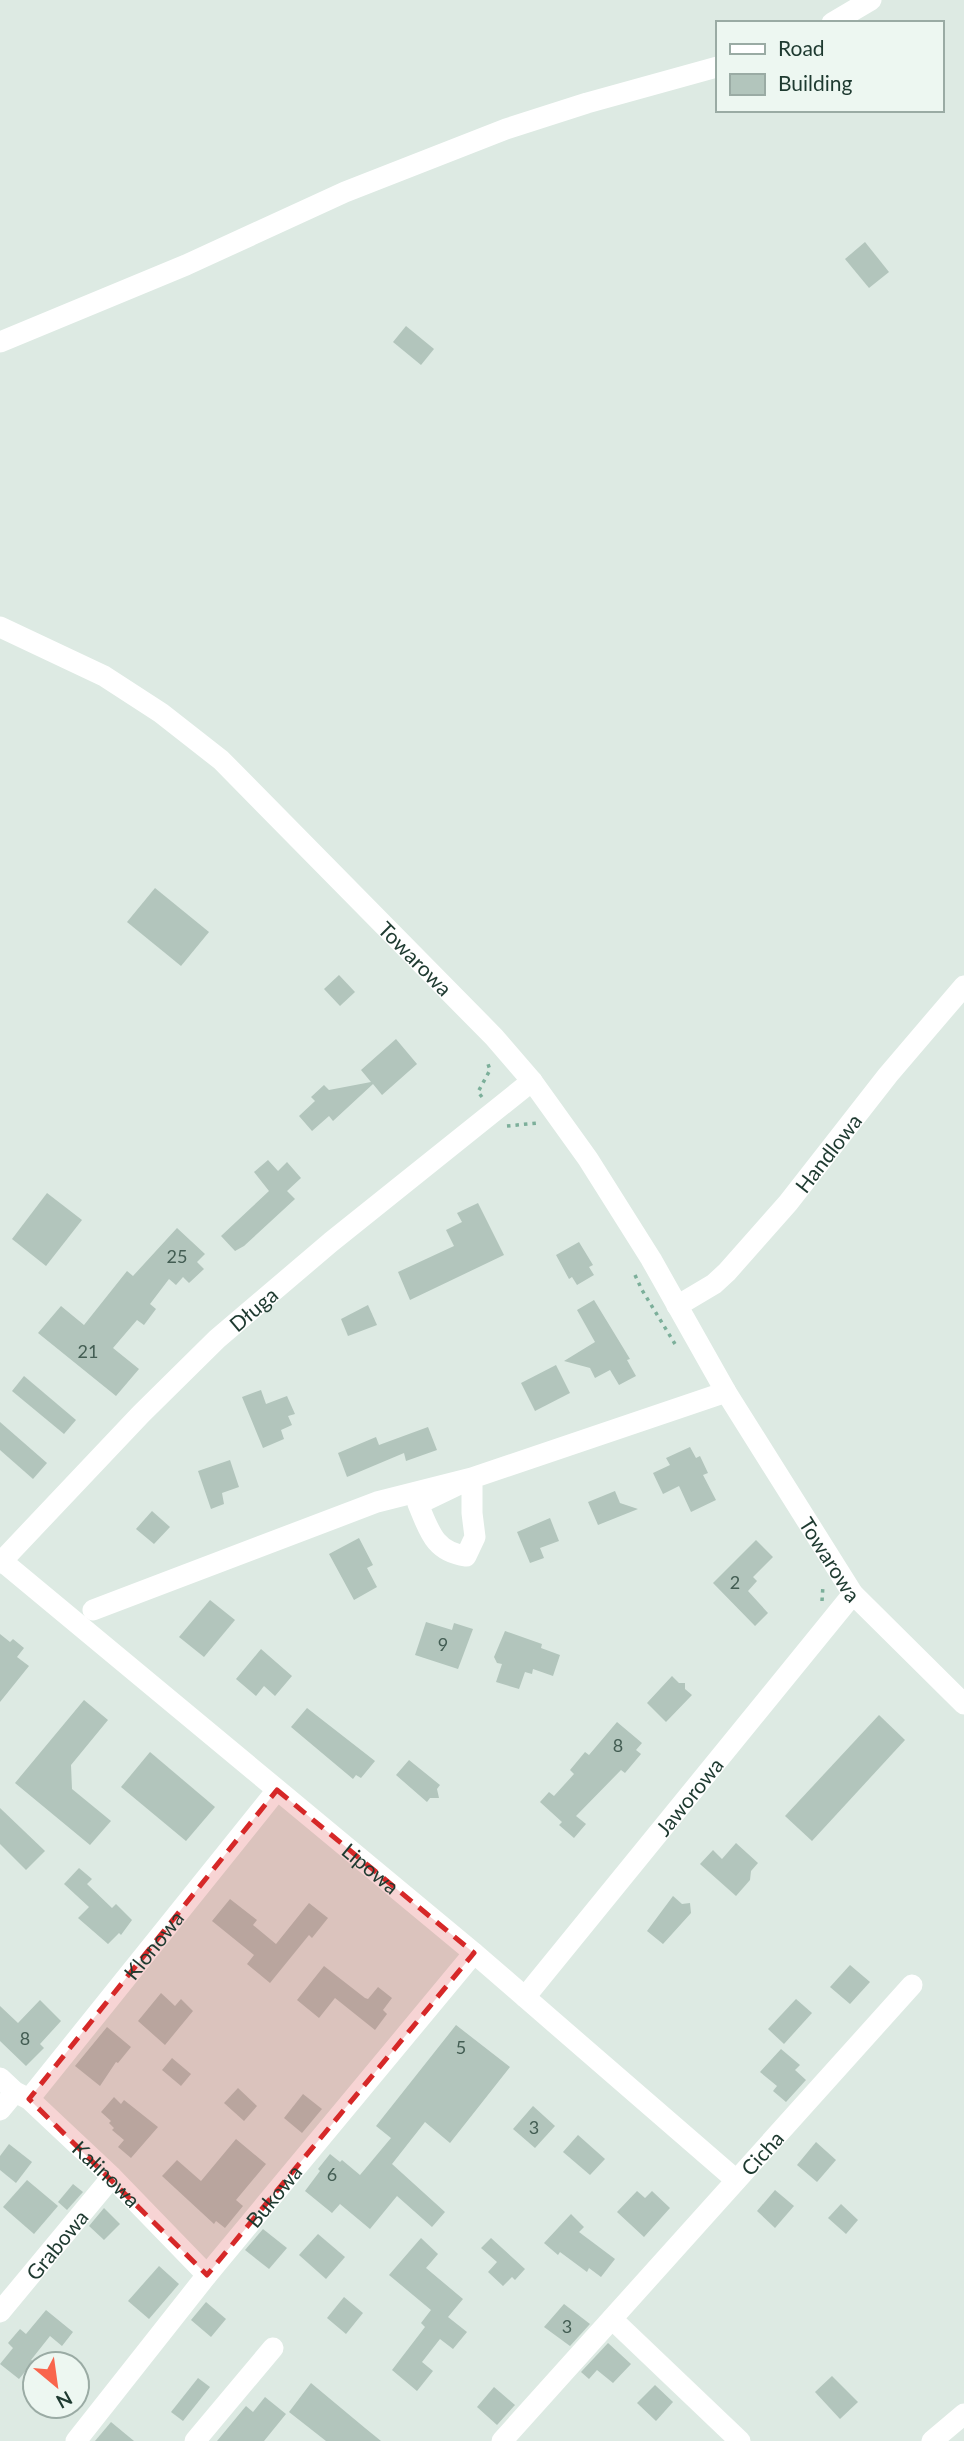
<svg xmlns="http://www.w3.org/2000/svg" width="964" height="2441" viewBox="0 0 964 2441" font-family="Lato,sans-serif">
<style>
.building{fill:#b2c5bc}
.lines{fill:none;stroke-linecap:round;stroke-linejoin:round}
.path{stroke:#7caf9a;stroke-width:3.5;stroke-dasharray:3.5 5;stroke-linecap:butt}
.street{stroke:#fff;stroke-width:21}
.secondary{stroke:#fff;stroke-width:21}
.marked{fill:#d62828;fill-opacity:0.2;stroke:#d62828;stroke-width:5;stroke-dasharray:14 9;stroke-linejoin:round}
.labels{text-anchor:middle;dominant-baseline:central;stroke-width:7;stroke-linejoin:round;paint-order:stroke}
.number-label{font-size:18px;fill:#435d53}
.street-label{font-size:21px;fill:#1e3a30;stroke:#edf7f1}
</style>
<rect width="100%" height="100%" fill="#ddeae3"/>
<g class="building">
<polygon points="865,242 889,272 869,288 845,259"/>
<polygon points="406,326 434,349 421,365 393,342"/>
<polygon points="155,888 209,932 181,966 127,922"/>
<polygon points="339,975 355,992 340,1006 324,989"/>
<polygon points="396,1039 417,1064 382,1095 373,1084 333,1121 329,1116 312,1131 299,1116 315,1101 311,1097 324,1085 329,1090 371,1082 361,1070"/>
<polygon points="268,1160 278,1171 287,1162 301,1178 287,1191 295,1199 244,1246 235,1251 221,1236 269,1191 254,1172"/>
<polygon points="47,1193 82,1220 46,1266 12,1239"/>
<polygon points="478,1203 504,1255 410,1300 398,1272 454,1246 446,1230 462,1222 457,1213"/>
<polygon points="177,1228 205,1254 197,1262 204,1269 189,1283 183,1277 176,1285 169,1279 150,1304 156,1309 144,1325 137,1320 113,1348 139,1369 116,1396 38,1333 61,1306 84,1325 127,1271 133,1276"/>
<polygon points="579,1242 593,1265 589,1267 594,1275 577,1285 572,1277 569,1279 556,1255"/>
<polygon points="594,1300 630,1359 627,1360 636,1376 619,1385 610,1370 595,1378 590,1368 564,1361 595,1342 577,1310"/>
<polygon points="368,1305 377,1325 348,1336 341,1319"/>
<polygon points="556,1365 570,1393 535,1411 521,1383"/>
<polygon points="24,1376 76,1420 64,1434 12,1391"/>
<polygon points="261,1390 266,1404 287,1396 295,1414 288,1416 292,1425 281,1430 284,1439 263,1448 242,1397"/>
<polygon points="0,1422 47,1463 33,1479 0,1450"/>
<polygon points="428,1427 437,1450 406,1461 404,1453 347,1477 338,1453 376,1437 379,1445"/>
<polygon points="690,1447 696,1458 700,1456 708,1473 703,1475 716,1500 691,1512 679,1486 663,1494 653,1473 670,1465 666,1458"/>
<polygon points="230,1460 239,1487 222,1493 224,1504 211,1509 198,1471"/>
<polygon points="615,1491 620,1503 638,1509 598,1525 588,1502"/>
<polygon points="152,1511 170,1527 154,1544 136,1529"/>
<polygon points="550,1518 559,1541 540,1548 544,1558 530,1563 517,1532"/>
<polygon points="359,1538 373,1565 367,1568 377,1587 354,1600 329,1554"/>
<polygon points="756,1540 773,1557 753,1577 757,1581 748,1591 768,1613 755,1626 713,1583"/>
<polygon points="210,1600 235,1620 204,1657 179,1637"/>
<polygon points="426,1622 452,1630 454,1623 473,1629 458,1669 415,1655"/>
<polygon points="505,1631 542,1644 541,1648 560,1655 553,1676 533,1669 532,1674 525,1672 519,1689 496,1682 502,1664 497,1663 494,1657"/>
<polygon points="0,1634 10,1642 13,1639 24,1648 17,1657 29,1666 0,1702"/>
<polygon points="261,1649 292,1676 275,1696 264,1686 256,1696 236,1679"/>
<polygon points="672,1676 679,1683 685,1683 685,1689 692,1695 666,1722 647,1703"/>
<polygon points="84,1700 108,1720 71,1765 72,1789 111,1821 90,1845 15,1783"/>
<polygon points="307,1708 375,1761 361,1778 356,1775 353,1779 291,1727"/>
<polygon points="879,1715 905,1740 812,1841 785,1816"/>
<polygon points="617,1722 642,1743 636,1750 641,1754 625,1773 621,1770 576,1816 586,1824 574,1838 559,1825 562,1822 540,1802 549,1792 554,1796 574,1774 570,1770 585,1752 589,1755"/>
<polygon points="150,1752 215,1807 186,1841 121,1787"/>
<polygon points="409,1760 440,1785 437,1789 439,1798 430,1798 427,1802 396,1775"/>
<polygon points="0,1808 45,1851 26,1870 0,1844"/>
<polygon points="736,1843 758,1863 751,1871 750,1880 736,1896 700,1864 713,1850 722,1859"/>
<polygon points="79,1868 92,1879 87,1884 112,1908 116,1904 132,1920 121,1935 119,1933 108,1944 78,1918 89,1907 64,1884"/>
<polygon points="673,1896 682,1904 690,1903 691,1913 663,1944 647,1931"/>
<polygon points="230,1899 257,1920 253,1925 276,1944 309,1903 328,1918 312,1938 309,1935 270,1983 247,1964 254,1955 212,1921"/>
<polygon points="850,1965 870,1982 850,2004 830,1987"/>
<polygon points="324,1966 365,1998 368,1999 378,1987 392,1998 383,2010 387,2014 375,2030 335,1998 319,2018 297,2000"/>
<polygon points="161,1993 175,2006 181,1999 193,2011 165,2045 138,2021"/>
<polygon points="796,1999 812,2013 784,2044 768,2029"/>
<polygon points="40,2000 61,2021 40,2044 44,2048 26,2066 0,2041 0,2006 18,2023"/>
<polygon points="456,2025 510,2067 450,2143 425,2122 392,2164 445,2212 432,2227 397,2196 370,2229 340,2204 332,2213 305,2191 320,2171 318,2169 330,2154 340,2162 342,2160 360,2175 391,2138 376,2126"/>
<polygon points="107,2027 131,2047 118,2063 116,2062 100,2086 75,2066"/>
<polygon points="781,2049 800,2065 795,2070 806,2080 786,2102 773,2091 777,2086 760,2072"/>
<polygon points="172,2058 191,2074 181,2086 162,2070"/>
<polygon points="238,2088 257,2106 244,2121 224,2103"/>
<polygon points="303,2094 322,2109 302,2133 284,2118"/>
<polygon points="114,2097 121,2104 124,2100 158,2127 131,2158 118,2147 124,2140 112,2130 114,2128 109,2123 111,2121 101,2112"/>
<polygon points="533,2106 555,2126 535,2148 513,2129"/>
<polygon points="578,2135 605,2159 590,2175 563,2152"/>
<polygon points="236,2139 266,2164 236,2200 243,2206 225,2228 216,2221 214,2224 162,2176 177,2160 201,2181"/>
<polygon points="816,2142 836,2160 817,2182 797,2165"/>
<polygon points="9,2144 32,2162 16,2183 0,2170 0,2156"/>
<polygon points="27,2180 58,2206 34,2234 3,2207"/>
<polygon points="73,2184 83,2192 67,2210 58,2202"/>
<polygon points="775,2190 794,2206 775,2228 757,2211"/>
<polygon points="637,2191 645,2198 652,2191 670,2208 644,2237 617,2212"/>
<polygon points="841,2204 858,2220 846,2234 828,2218"/>
<polygon points="104,2208 120,2224 104,2240 89,2226"/>
<polygon points="571,2214 584,2227 579,2232 615,2259 601,2277 589,2268 587,2272 560,2252 558,2255 544,2243"/>
<polygon points="263,2229 287,2248 269,2269 245,2250"/>
<polygon points="318,2234 345,2257 326,2279 299,2255"/>
<polygon points="421,2238 438,2254 426,2268 463,2299 448,2317 467,2332 453,2349 440,2339 422,2362 433,2371 417,2391 392,2370 425,2327 421,2323 431,2310 389,2275"/>
<polygon points="491,2238 525,2269 515,2280 512,2277 503,2286 488,2272 497,2262 481,2248"/>
<polygon points="159,2266 179,2284 149,2319 128,2301"/>
<polygon points="344,2297 363,2313 346,2334 327,2318"/>
<polygon points="206,2302 226,2319 211,2337 191,2320"/>
<polygon points="564,2304 590,2324 570,2346 544,2327"/>
<polygon points="46,2310 73,2332 62,2346 50,2336 31,2360 34,2361 19,2379 0,2364 13,2348 8,2343 20,2329 26,2334"/>
<polygon points="608,2343 631,2364 613,2383 597,2370 589,2379 581,2372"/>
<polygon points="832,2376 858,2402 840,2419 815,2392"/>
<polygon points="198,2378 210,2387 183,2421 171,2412"/>
<polygon points="311,2383 365,2428 381,2441 326,2441 289,2412"/>
<polygon points="655,2385 673,2402 656,2421 637,2403"/>
<polygon points="494,2387 515,2405 497,2425 477,2407"/>
<polygon points="265,2397 286,2414 264,2441 217,2441 246,2406 253,2412"/>
<polygon points="111,2422 134,2441 95,2441"/>
</g>
<g class="lines">
<g class="path">
<polyline points="482,1097 478,1092 490,1070 487,1061"/>
<polyline points="507,1126 538,1123"/>
<polyline points="635,1275 642,1290 675,1344"/>
<polyline points="822,1601 823,1585"/>
</g>
<g class="street">
<polyline points="832,23 871,0"/>
<polyline points="0,342 186,265 345,192 506,129 587,103 717,67"/>
<path id="s1" d="M0 627 104 676 161 713 221 760 494 1037 532 1081 588 1159 651 1259 726 1392 853 1594 964 1704"/>
<path id="s2" d="M677 1306 714 1284 727 1272 788 1203 888 1075 964 986"/>
<path id="s3" d="M2 1561 474 1953 736 2180"/>
<path id="s4" d="M0 1563 141 1414 217 1339 331 1242 532 1081"/>
<path d="M93 1610 377 1502 472 1478V1513L475 1537 466 1556C434 1552 429 1530 418 1504L472 1478 726 1392"/>
<path id="s5" d="M525 1997 853 1594"/>
<path id="s6" d="M0 2078 15 2092 29 2099 112 2177 207 2275"/>
<path id="s7" d="M29 2099 277 1790"/>
<polyline points="0,2110 15,2092"/>
<path id="s8" d="M0 2312 112 2177"/>
<polyline points="612,2319 740,2441"/>
<path id="s9" d="M76 2441 207 2275 474 1953"/>
<polyline points="195,2441 273,2348"/>
<path id="s10" d="M502 2441 912 1985"/>
</g>
<polyline class="secondary" points="932,2441 964,2414"/>
</g>
<path class="marked" d="M277 1790 474 1953 207 2275 29 2099Z"/>
<g class="labels">
<g class="number-label">
<text x="177" y="1256">25</text>
<text x="88" y="1351">21</text>
<text x="735" y="1582">2</text>
<text x="443" y="1644">9</text>
<text x="618" y="1745">8</text>
<text x="25" y="2038">8</text>
<text x="461" y="2047">5</text>
<text x="534" y="2127">3</text>
<text x="332" y="2174">6</text>
<text x="567" y="2326">3</text>
</g>
<g class="street-label">
<text stroke="none"><textPath href="#s1" startOffset="537">Towarowa</textPath></text>
<text stroke="none"><textPath href="#s2" startOffset="217">Handlowa</textPath></text>
<text stroke="none"><textPath href="#s4" startOffset="359">Długa</textPath></text>
<text stroke="none"><textPath href="#s1" startOffset="1270">Towarowa</textPath></text>
<text stroke="none"><textPath href="#s5" startOffset="259">Jaworowa</textPath></text>
<text stroke="none"><textPath href="#s3" startOffset="480">Lipowa</textPath></text>
<text stroke="none"><textPath href="#s7" startOffset="198">Klonowa</textPath></text>
<text stroke="none"><textPath href="#s10" startOffset="388">Cicha</textPath></text>
<text stroke="none"><textPath href="#s6" startOffset="144">Kalinowa</textPath></text>
<text stroke="none"><textPath href="#s9" startOffset="315">Bukowa</textPath></text>
<text stroke="none"><textPath href="#s8" startOffset="88">Grabowa</textPath></text>
</g>
</g>
<rect x="716" y="21" width="228" height="91" fill="#edf7f1" stroke="#9aaba4" stroke-width="2"/>
<rect x="730" y="44" width="35" height="10" fill="#ffffff" stroke="#9aaba4" stroke-width="2"/>
<text x="778" y="56" font-size="21" fill="#1e3a30">Road</text>
<rect x="730" y="74" width="35" height="21" fill="#b2c5bc" stroke="#9aaba4" stroke-width="2"/>
<text x="778" y="91" font-size="21" fill="#1e3a30">Building</text>
<g transform="translate(56 2385) rotate(151)"><circle r="33" fill="#edf7f1" stroke="#9aaba4" stroke-width="2"/>
<path d="M0-5L12 26L0 18L-12 26Z" fill="#f9654c"/>
<text y="-10" font-size="19" font-weight="bold" text-anchor="middle" fill="#1e3a30">N</text>
</g>
</svg>
